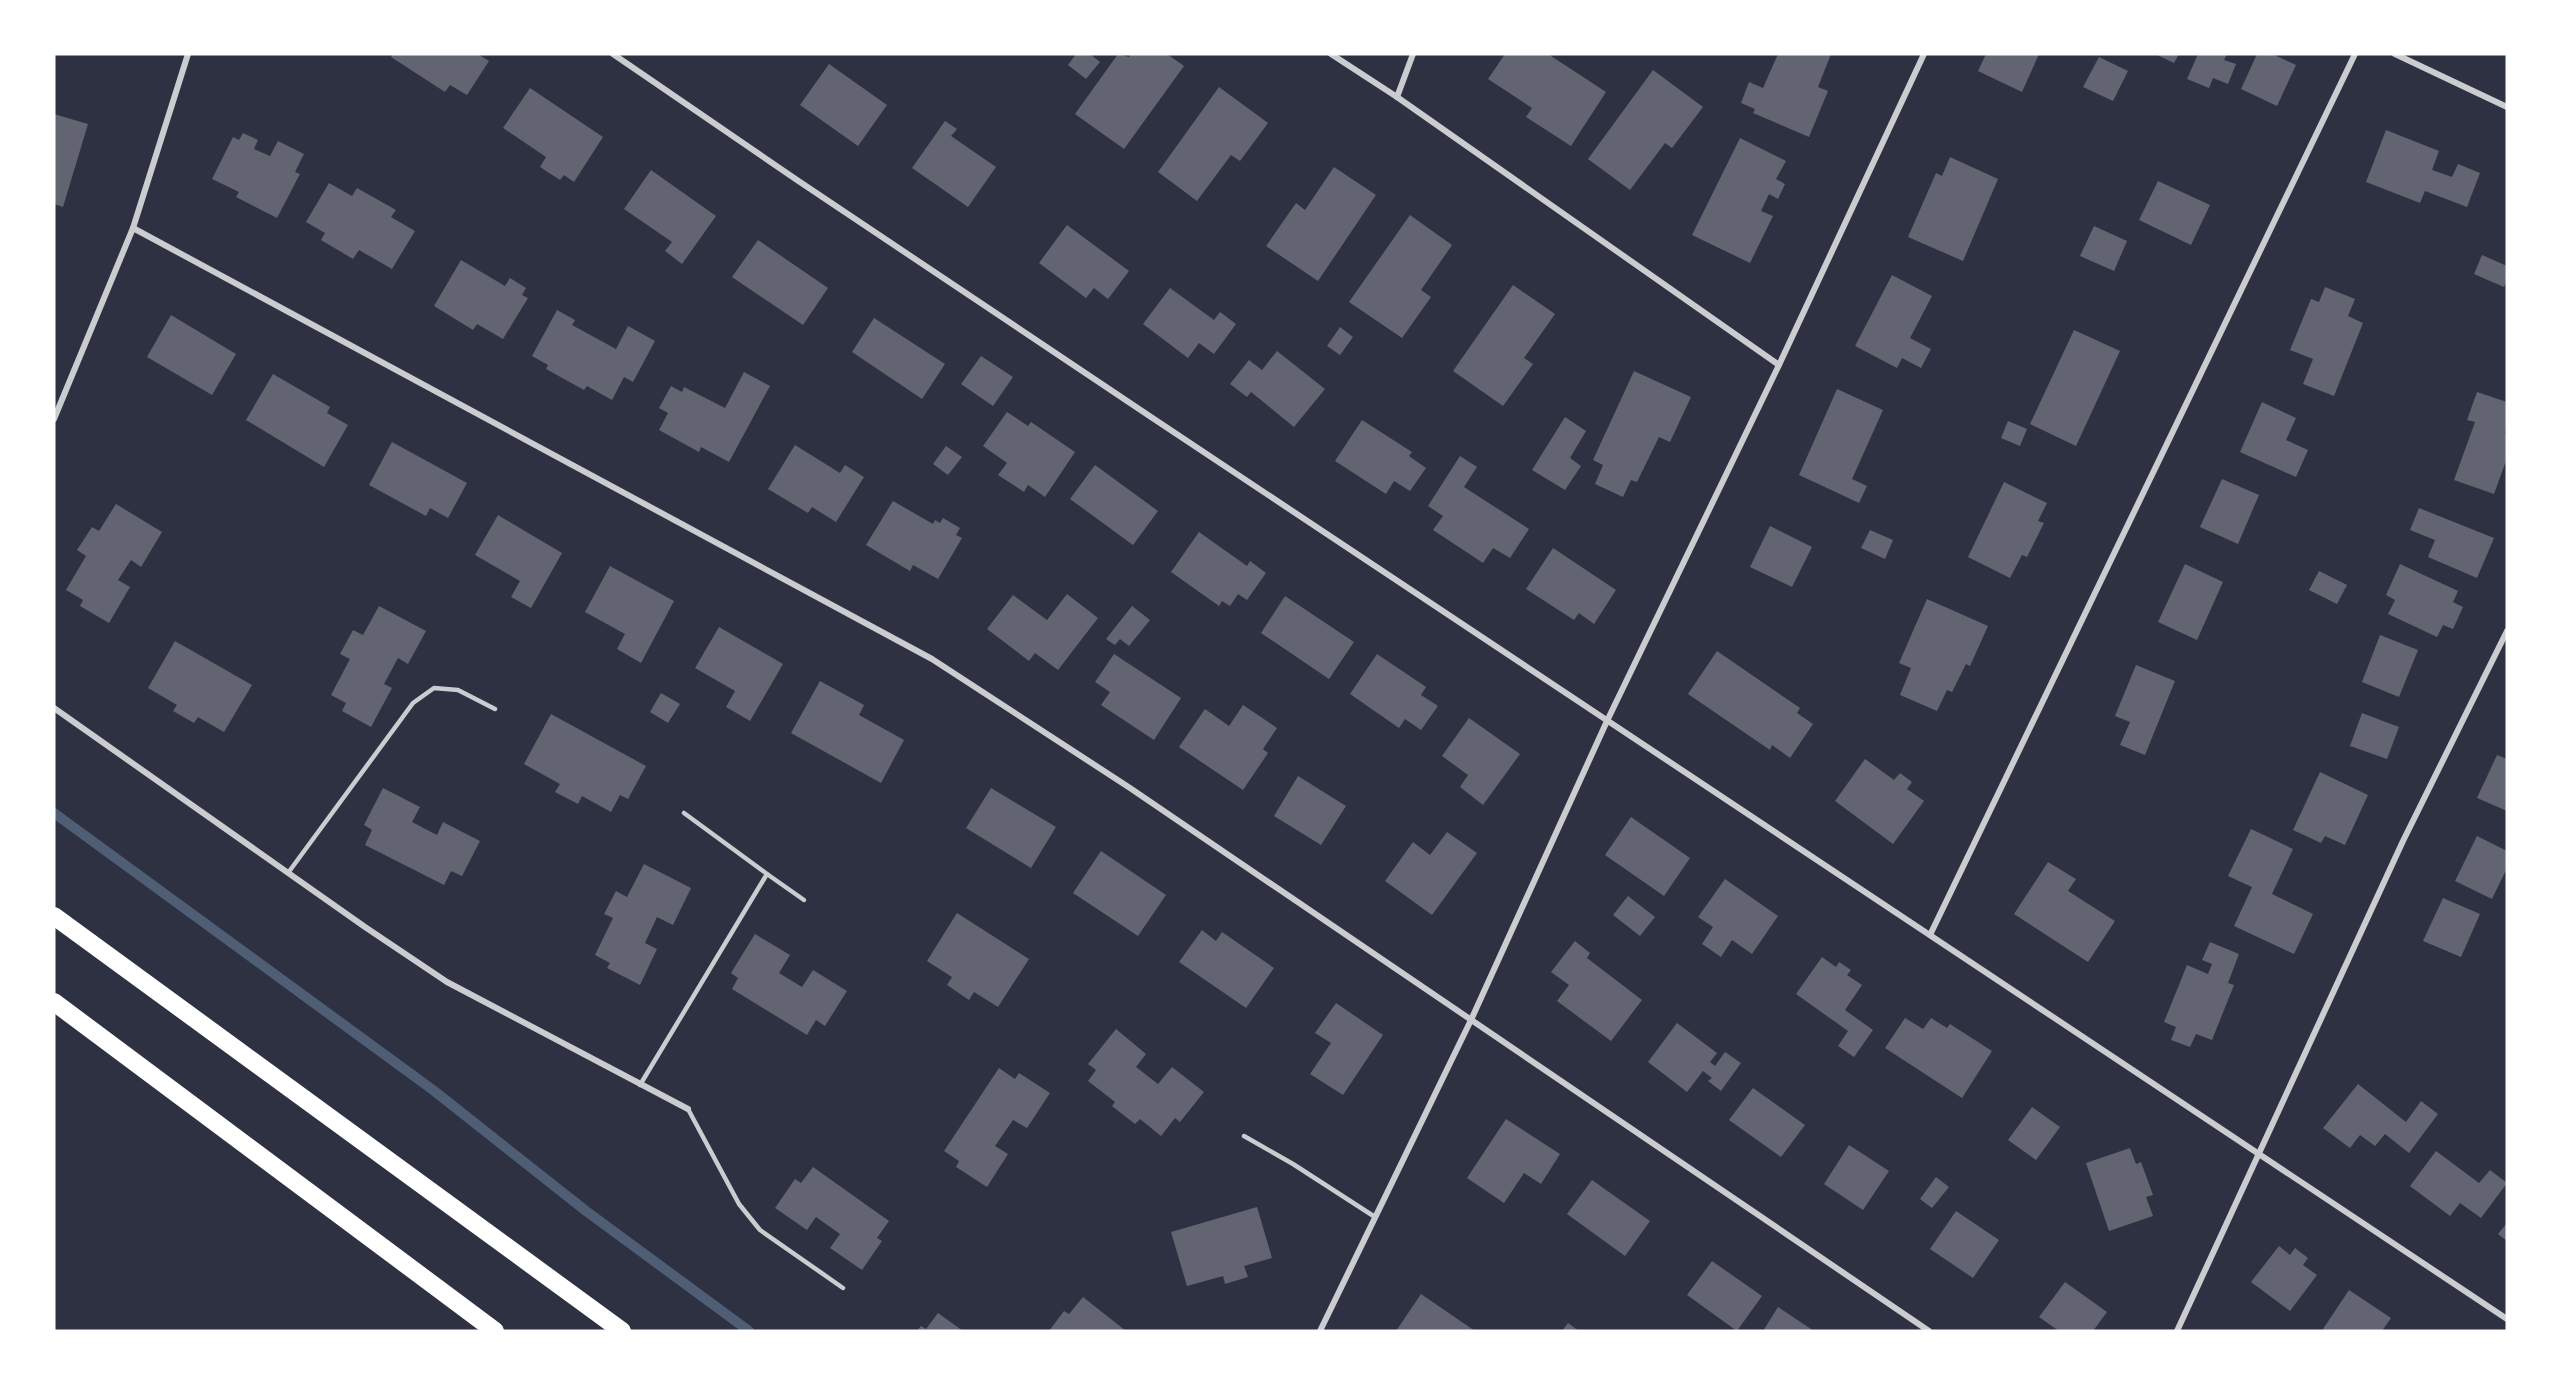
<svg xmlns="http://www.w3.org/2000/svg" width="2561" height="1385" viewBox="0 0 2561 1385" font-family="'DejaVu Sans',sans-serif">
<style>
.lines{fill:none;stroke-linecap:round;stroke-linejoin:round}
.stream{stroke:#4f5d75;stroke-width:10}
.building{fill:#626471}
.service{stroke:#caccd0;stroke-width:4.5}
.minor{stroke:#caccd0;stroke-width:6}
.motorway{stroke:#fff;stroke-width:18}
</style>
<rect width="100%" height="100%" fill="#2d3142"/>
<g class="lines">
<polyline class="stream" points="54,813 433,1090 586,1211 749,1331"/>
</g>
<g class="building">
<polygon points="393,54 478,54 489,61 467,95 450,85 445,92 391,57"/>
<polygon points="1076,54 1090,54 1100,62 1086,79 1068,65"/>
<polygon points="1118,54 1129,57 1131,54 1167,54 1184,66 1124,149 1075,114"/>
<polygon points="1505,54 1548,54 1606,92 1571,146 1526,117 1532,108 1488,79"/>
<polygon points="1778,54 1831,54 1818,87 1828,91 1809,137 1753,113 1755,109 1741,103 1749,82 1763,88"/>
<polygon points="1986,54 2039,54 2022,92 1978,71"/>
<polygon points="2155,54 2179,54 2174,63"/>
<polygon points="2198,54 2227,54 2224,60 2236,64 2228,84 2213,78 2209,88 2187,79"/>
<polygon points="2257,54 2272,54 2296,65 2277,106 2241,89"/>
<polygon points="2099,57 2128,71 2113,101 2083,87"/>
<polygon points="829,64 887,105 858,146 800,105"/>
<polygon points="1653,70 1703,107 1672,148 1665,143 1630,190 1588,159"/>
<polygon points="1219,87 1268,123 1240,161 1231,155 1197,201 1158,172"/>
<polygon points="530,88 603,137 574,182 564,175 560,180 540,167 546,157 503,128"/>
<polygon points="54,114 88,124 63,207 54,204"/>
<polygon points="945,121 957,129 951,136 996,167 968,207 912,168"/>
<polygon points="2386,130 2439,151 2432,170 2452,177 2458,164 2480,173 2467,207 2425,191 2420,203 2366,182"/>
<polygon points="243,133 258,140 254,149 270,156 278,141 304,154 295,172 300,174 277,218 236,197 239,192 212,179 233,137 239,140"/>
<polygon points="1740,138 1786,161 1776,179 1785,184 1778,199 1769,194 1761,211 1773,216 1750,263 1692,235"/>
<polygon points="1950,157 1998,179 1963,261 1908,237 1936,173 1942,176"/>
<polygon points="1334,167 1376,195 1318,281 1266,246 1296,203 1305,210"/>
<polygon points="651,170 716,216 682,264 665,251 672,242 624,209"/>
<polygon points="2158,181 2210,205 2191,245 2139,220"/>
<polygon points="329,183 352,196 357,188 396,210 391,217 415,231 392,269 359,250 353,259 321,240 325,233 306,222"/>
<polygon points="1410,215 1452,245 1421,290 1431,297 1402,338 1349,302"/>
<polygon points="1067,225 1129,271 1108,299 1094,288 1086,298 1039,263"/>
<polygon points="2094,226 2127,241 2114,271 2080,256"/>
<polygon points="758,240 828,288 803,325 732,277"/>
<polygon points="2482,255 2507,266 2507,280 2504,287 2474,274"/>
<polygon points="461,260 505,286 510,278 526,288 522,295 528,298 503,339 477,324 473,330 434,306"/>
<polygon points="1892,275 1932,296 1910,338 1931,349 1921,368 1902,358 1897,368 1855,346"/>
<polygon points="1513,285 1555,314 1524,358 1533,364 1503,406 1453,371"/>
<polygon points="2325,287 2355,299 2348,316 2363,323 2334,396 2303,384 2313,359 2290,350 2311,299 2319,302"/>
<polygon points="1170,288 1214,320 1220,312 1236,324 1214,354 1199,343 1188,358 1143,324"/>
<polygon points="557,310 575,320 572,325 616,349 628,326 655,341 633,382 624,377 612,400 587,386 584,390 546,369 548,365 532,356"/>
<polygon points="171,315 236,354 212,395 147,357"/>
<polygon points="874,318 945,364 922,399 852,352"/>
<polygon points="1340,327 1353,337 1340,355 1327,346"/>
<polygon points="2074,330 2120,351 2076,446 2030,424"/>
<polygon points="1277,351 1325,389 1294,427 1251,392 1247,397 1230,384 1249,360 1262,370"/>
<polygon points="981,356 1013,377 993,406 961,384"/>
<polygon points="1634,371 1691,397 1670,442 1659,437 1637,482 1631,480 1623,497 1595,484 1603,465 1593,460"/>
<polygon points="744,372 770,386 729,462 701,447 699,452 659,430 668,413 659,408 671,386 682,392 684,387 725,408"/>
<polygon points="273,374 330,407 327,413 348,425 324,467 246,420"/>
<polygon points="1837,389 1883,410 1852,479 1867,486 1859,503 1799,475"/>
<polygon points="2477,392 2507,402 2507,426 2505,433 2507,434 2507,458 2494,494 2454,480 2475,422 2467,420"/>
<polygon points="2262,402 2296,418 2286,440 2308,450 2296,477 2240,452"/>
<polygon points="1007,412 1028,426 1031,422 1075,452 1045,497 1028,485 1024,492 998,475 1007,463 983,446"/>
<polygon points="1565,417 1586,431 1570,458 1581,466 1565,490 1532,470"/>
<polygon points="1362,420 1412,452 1409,456 1426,468 1410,491 1394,481 1386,494 1335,461"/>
<polygon points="2008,421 2027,429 2020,446 2001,438"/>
<polygon points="392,442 467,483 448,518 430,508 426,516 369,485"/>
<polygon points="795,445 840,473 845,465 864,477 836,522 812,507 808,513 768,489"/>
<polygon points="946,446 962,457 948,475 933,464"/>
<polygon points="1460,456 1477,467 1464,487 1529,529 1510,558 1493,548 1483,563 1433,530 1443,516 1428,506"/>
<polygon points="1095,465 1158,511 1133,545 1070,499"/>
<polygon points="2222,479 2259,495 2238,544 2200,527"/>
<polygon points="2004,482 2047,503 2038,521 2044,523 2027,557 2022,555 2010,578 1968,557"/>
<polygon points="893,501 933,524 935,520 940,523 943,518 960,528 956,535 962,538 938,579 913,565 910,571 866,545"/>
<polygon points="116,504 162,532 141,567 131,560 118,580 130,587 109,623 80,606 83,600 66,590 86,556 77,550 92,527 99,531"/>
<polygon points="2419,508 2494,538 2477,578 2428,557 2435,540 2410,530"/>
<polygon points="498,515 562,553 531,608 511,597 520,581 475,555"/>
<polygon points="1770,526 1812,547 1792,587 1750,567"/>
<polygon points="1870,530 1893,540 1885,559 1861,548"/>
<polygon points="1199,532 1247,566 1250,561 1266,573 1247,600 1238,594 1230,606 1222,601 1219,606 1171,572"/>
<polygon points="1553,548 1616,590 1594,624 1579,613 1574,620 1526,589"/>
<polygon points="2185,564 2223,582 2197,640 2158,622"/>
<polygon points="2400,564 2458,591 2453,602 2463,607 2453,629 2443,625 2437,637 2388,614 2395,600 2386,595"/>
<polygon points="610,566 674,601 641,663 617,649 625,634 585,612"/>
<polygon points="2319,571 2347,585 2337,604 2309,590"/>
<polygon points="1067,594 1098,618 1058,670 1035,653 1029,661 987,629 1013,595 1047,620"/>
<polygon points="1285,596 1354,642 1329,679 1261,633"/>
<polygon points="1927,599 1988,626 1970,666 1966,664 1952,692 1947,690 1937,711 1900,695 1911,668 1899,663"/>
<polygon points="379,606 426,631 408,664 398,658 384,684 392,688 371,727 342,711 346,703 331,695 350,659 340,654 353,630 363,635"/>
<polygon points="1132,606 1150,620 1129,646 1120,639 1115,645 1106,639"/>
<polygon points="719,627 783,664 750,721 726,707 735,691 695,668"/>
<polygon points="2380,635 2418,650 2399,697 2362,682"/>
<polygon points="175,641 252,685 224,732 198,717 194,723 173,711 177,705 148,688"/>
<polygon points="1717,651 1800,708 1797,713 1813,724 1790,758 1772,745 1770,750 1688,694"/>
<polygon points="1114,654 1181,698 1154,740 1101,705 1110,692 1095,682"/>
<polygon points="1377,654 1426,687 1421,695 1438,706 1421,730 1405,719 1399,728 1350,694"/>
<polygon points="2136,665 2175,681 2145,755 2120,745 2130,722 2115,716"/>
<polygon points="820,681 864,705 859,715 904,740 881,783 791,733"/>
<polygon points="661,693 680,704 668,723 650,712"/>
<polygon points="1243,705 1277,728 1263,749 1268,753 1243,790 1179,747 1205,709 1229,726"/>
<polygon points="2362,713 2399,727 2387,759 2350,746"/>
<polygon points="551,714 646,766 628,799 620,795 611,812 582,796 578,804 555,792 560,784 524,764"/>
<polygon points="1469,718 1520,754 1483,805 1460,787 1468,775 1442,756"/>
<polygon points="2497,755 2507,759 2507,811 2477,798"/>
<polygon points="1865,759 1894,780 1900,773 1912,782 1907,789 1924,801 1893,844 1835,801"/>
<polygon points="2320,772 2368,795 2345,845 2325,836 2321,843 2293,830"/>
<polygon points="1298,776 1346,806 1321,845 1274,816"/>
<polygon points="383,788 420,807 412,822 437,835 443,822 480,841 462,876 451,871 444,885 365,845 372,830 364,825"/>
<polygon points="991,788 1056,827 1031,868 966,828"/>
<polygon points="1631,817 1690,858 1664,896 1605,855"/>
<polygon points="2251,829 2293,849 2272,894 2313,914 2294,954 2234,926 2252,887 2228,876"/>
<polygon points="1447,832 1477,853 1432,915 1385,881 1413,842 1430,855"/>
<polygon points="2477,836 2507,851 2507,868 2492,899 2455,881"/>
<polygon points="1101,851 1166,895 1138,936 1073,893"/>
<polygon points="2048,862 2076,879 2068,891 2115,921 2088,962 2014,914"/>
<polygon points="644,864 691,888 673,925 657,917 645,943 657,949 640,985 607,968 610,963 595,955 613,918 604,914 616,891 627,897"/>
<polygon points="1725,879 1778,916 1752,954 1732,940 1721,957 1702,944 1713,927 1698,917"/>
<polygon points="1628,896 1655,917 1640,936 1613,915"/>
<polygon points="2443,898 2480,914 2461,957 2423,941"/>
<polygon points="957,913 1029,959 998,1007 974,992 969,1000 947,985 952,977 927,961"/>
<polygon points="1202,930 1216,941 1222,932 1274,968 1246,1008 1179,962"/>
<polygon points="755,934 790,955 779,973 802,987 813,970 847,991 825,1026 816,1020 807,1035 732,989 738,978 731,973"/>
<polygon points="1575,941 1590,953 1587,958 1642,1000 1611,1041 1557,1001 1569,985 1551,972"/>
<polygon points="2210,942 2239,954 2228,983 2234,985 2212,1040 2196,1034 2190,1047 2171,1040 2176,1027 2164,1022 2187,965 2208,974 2212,964 2202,960"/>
<polygon points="1822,957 1836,967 1839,962 1851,970 1847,975 1862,985 1845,1010 1873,1030 1854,1057 1838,1046 1848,1031 1796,994"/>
<polygon points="1336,1003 1383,1035 1343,1095 1310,1074 1331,1043 1315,1033"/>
<polygon points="1905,1018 1923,1029 1931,1018 1947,1028 1950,1024 1992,1051 1962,1098 1885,1048"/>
<polygon points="1677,1023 1717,1053 1710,1062 1715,1066 1725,1052 1741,1063 1721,1091 1708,1081 1712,1078 1703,1071 1687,1092 1648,1062"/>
<polygon points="1116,1029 1146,1054 1136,1067 1158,1084 1172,1067 1204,1092 1180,1122 1175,1118 1161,1136 1140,1119 1135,1124 1112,1106 1115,1102 1088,1081 1096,1070 1088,1064"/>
<polygon points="999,1068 1015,1079 1019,1073 1050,1093 1027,1128 1013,1120 995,1146 1008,1154 987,1187 956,1167 959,1161 944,1151"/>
<polygon points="2358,1084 2406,1122 2421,1101 2438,1114 2409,1153 2385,1134 2375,1146 2360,1135 2350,1148 2323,1128"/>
<polygon points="1753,1088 1805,1125 1781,1157 1729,1120"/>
<polygon points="2032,1107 2060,1127 2036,1160 2008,1140"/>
<polygon points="1506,1119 1560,1154 1541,1184 1524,1173 1504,1203 1467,1178"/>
<polygon points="1849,1145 1889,1171 1863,1210 1824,1184"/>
<polygon points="2130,1148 2136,1164 2141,1162 2153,1195 2146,1197 2153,1216 2109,1231 2086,1163"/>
<polygon points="2436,1151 2479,1183 2490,1170 2507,1183 2481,1218 2460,1203 2450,1216 2410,1186"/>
<polygon points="813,1167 889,1221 877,1238 882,1241 862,1270 830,1248 840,1234 816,1217 807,1230 775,1208 795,1179 801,1183"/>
<polygon points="1936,1177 1949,1187 1932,1208 1920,1199"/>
<polygon points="1592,1180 1650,1221 1625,1256 1567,1214"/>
<polygon points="1257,1207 1272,1258 1244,1266 1248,1277 1225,1284 1223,1276 1187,1286 1171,1232"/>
<polygon points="1956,1211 1999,1240 1973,1278 1930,1249"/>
<polygon points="2507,1223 2507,1241 2498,1234"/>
<polygon points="2279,1246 2290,1255 2295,1248 2308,1258 2303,1265 2317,1275 2290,1311 2251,1282"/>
<polygon points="1712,1261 1762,1296 1737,1331 1687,1295"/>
<polygon points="2065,1282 2107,1312 2093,1331 2059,1331 2039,1317"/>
<polygon points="2349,1290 2391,1318 2382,1331 2327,1331 2323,1329"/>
<polygon points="1421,1294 1475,1331 1396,1331"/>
<polygon points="1083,1297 1126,1331 1049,1331 1064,1311 1069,1314"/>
<polygon points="1778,1307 1814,1331 1763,1331"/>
<polygon points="938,1313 963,1331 917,1331 921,1326 926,1329"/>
<polygon points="1568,1323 1579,1331 1562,1331"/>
</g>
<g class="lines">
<g class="service">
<polyline points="288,873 413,703 434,688 458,690 495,709"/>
<polyline points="767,874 804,900"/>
<polyline points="640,1085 767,874 684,813"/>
<polyline points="688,1109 739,1204 760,1230 843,1288"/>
<polyline points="1244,1136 1293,1164 1375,1217"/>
</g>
<g class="minor">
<polyline points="613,54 797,180 1151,417 2507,1319"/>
<polyline points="1331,54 1397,97 1779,365"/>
<polyline points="2395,54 2507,107"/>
<polyline points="1397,97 1413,54"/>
<polyline points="133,228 932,659 1130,788 1929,1331"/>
<polyline points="54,419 133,228 188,54"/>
<polyline points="54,708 365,927 447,982 688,1109"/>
<polyline points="1930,935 2355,54"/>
<polyline points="1320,1331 1471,1020 1607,721 1779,365 1924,54"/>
<polyline points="2177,1331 2403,841 2507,631"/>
</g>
<g class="motorway">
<polyline points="54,916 622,1331"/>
<polyline points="54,1002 495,1331"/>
</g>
</g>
<rect width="2561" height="1385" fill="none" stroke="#ffffff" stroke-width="111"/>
</svg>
